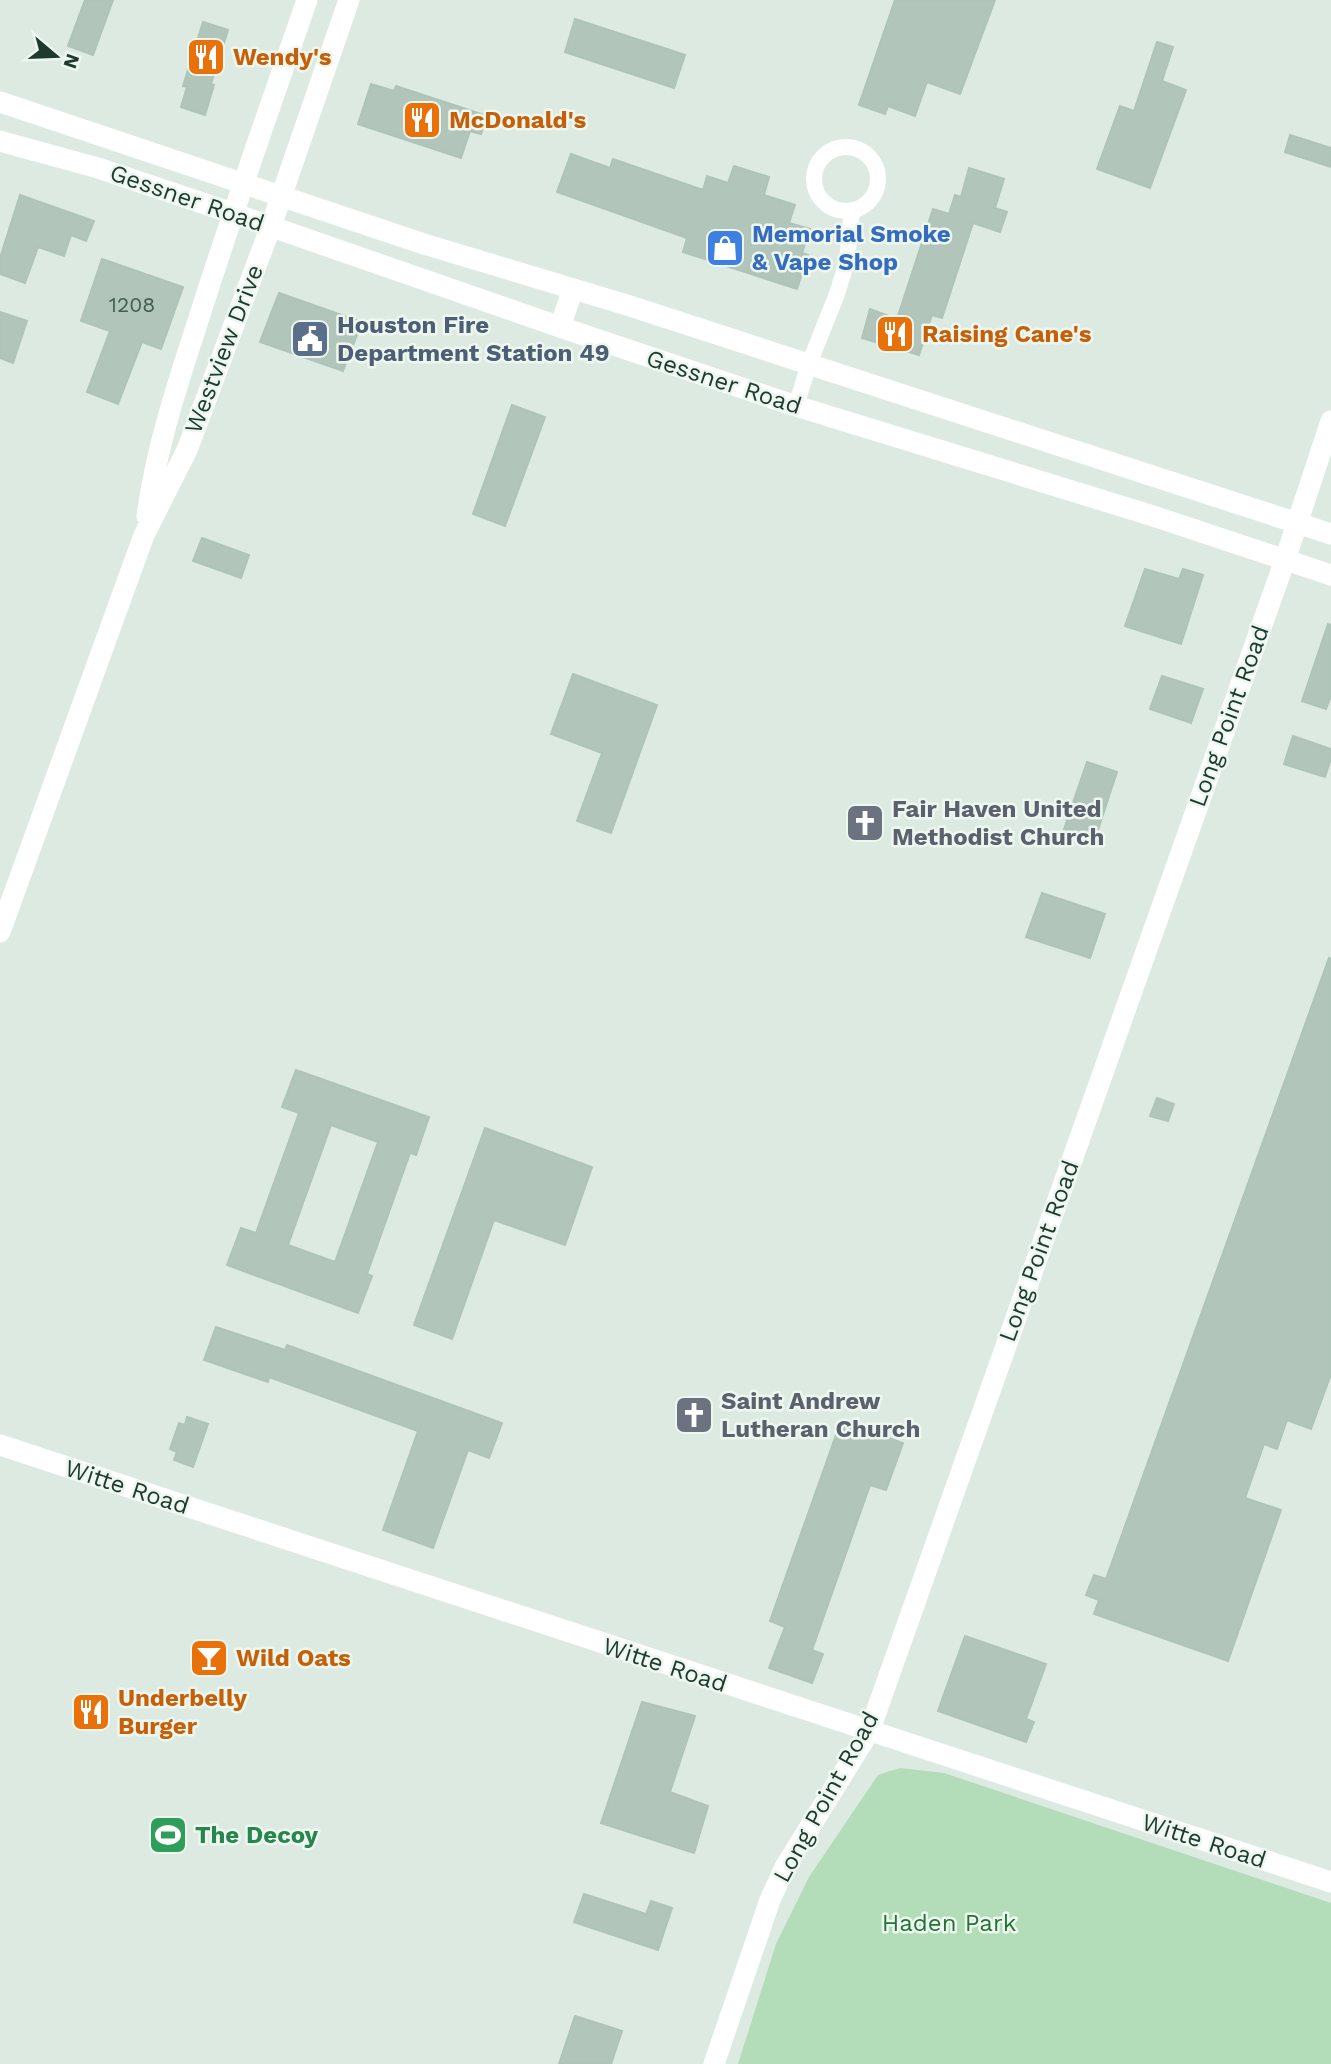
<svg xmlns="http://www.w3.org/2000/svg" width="1331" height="2064" viewBox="0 0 1331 2064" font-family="'Work Sans',sans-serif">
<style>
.green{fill:#b3ddb8}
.building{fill:#b2c5ba;stroke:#afc4b8;stroke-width:2;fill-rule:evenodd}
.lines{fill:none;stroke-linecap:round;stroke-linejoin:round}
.street{stroke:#fff;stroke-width:16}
.secondary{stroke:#fff;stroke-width:21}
.labels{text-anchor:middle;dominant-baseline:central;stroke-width:5;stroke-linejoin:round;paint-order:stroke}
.number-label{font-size:21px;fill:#435d51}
.food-label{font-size:24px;font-weight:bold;fill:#c56008;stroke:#edf7f0;text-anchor:start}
.street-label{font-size:24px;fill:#1e3a2e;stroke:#edf7f0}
.shop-label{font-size:24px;font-weight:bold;fill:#366cbe;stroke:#edf7f0;text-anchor:start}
.service-label{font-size:24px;font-weight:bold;fill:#4e5e75;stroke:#edf7f0;text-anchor:start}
.worship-label{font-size:24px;font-weight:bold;fill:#5b616d;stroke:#edf7f0;text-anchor:start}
.leisure-label{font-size:24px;font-weight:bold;fill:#27864d;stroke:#edf7f0;text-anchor:start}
.park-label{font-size:24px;fill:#257337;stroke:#edf7f0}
</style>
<rect width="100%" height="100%" fill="#ddeae2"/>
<polygon class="green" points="900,1768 944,1773 1331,1903 1331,2064 738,2064 776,1944 809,1877 878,1775"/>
<g class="building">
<polygon points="85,0 113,0 93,55 68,46"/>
<polygon points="895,0 995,0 960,94 927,82 915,116 888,106 885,114 859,105"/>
<polygon points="575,19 685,55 674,88 565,52"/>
<polygon points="203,22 228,30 211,84 214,85 205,115 181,107 187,87 183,86"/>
<polygon points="1157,42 1173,47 1162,81 1186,90 1150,188 1097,169 1120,106 1134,111"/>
<polygon points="371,84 394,91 396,86 487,116 481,134 470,131 461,158 358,124"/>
<polygon points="1290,135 1331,148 1331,167 1285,152"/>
<polygon points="571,154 610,168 613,159 703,190 707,176 728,183 734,166 769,177 764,195 795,205 789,223 810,229 802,253 808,255 797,289 683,252 687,238 557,192"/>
<polygon points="969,168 1004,179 995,208 1007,212 1000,232 973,223 942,318 932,315 919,355 862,338 870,309 897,319 933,209 949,214 955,195 961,197"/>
<polygon points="20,195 94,221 86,241 71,235 64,256 38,247 25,283 0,274 0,258"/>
<polygon points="102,259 183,287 161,349 142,342 118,404 87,392 110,331 81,321"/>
<polygon points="279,293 362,322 343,371 260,342"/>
<polygon points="0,312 27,321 13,363 0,358"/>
<polygon points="512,405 545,417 505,526 473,514"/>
<polygon points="202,538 249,555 241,578 193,561"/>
<polygon points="1145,569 1179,579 1183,569 1203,575 1181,644 1125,626"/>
<polygon points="1328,624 1331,625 1331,696 1326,709 1302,701"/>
<polygon points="573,674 657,705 611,833 577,821 602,753 551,734"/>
<polygon points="1162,676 1203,689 1191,723 1150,709"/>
<polygon points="1293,736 1331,749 1331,758 1325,777 1284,764"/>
<polygon points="1087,762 1117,772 1095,839 1064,829"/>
<polygon points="1042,893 1105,914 1090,958 1026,937"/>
<polygon points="1329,958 1331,959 1331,1374 1311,1429 1287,1420 1277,1449 1264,1444 1245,1498 1281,1510 1228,1661 1094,1614 1099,1600 1086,1595 1094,1575 1106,1579"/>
<path d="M296 1070 429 1117 416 1155 410 1153 367 1274 372 1276 358 1313 227 1265 241 1228 256 1233 299 1113 282 1107ZM331 1125 378 1142 335 1262 288 1245Z"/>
<polygon points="1157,1098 1174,1104 1168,1121 1150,1116"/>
<polygon points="485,1128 592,1167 565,1245 494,1220 452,1339 414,1325"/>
<polygon points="216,1327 285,1350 287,1345 502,1423 489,1458 468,1450 433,1548 383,1530 418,1431 269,1377 268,1382 204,1360"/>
<polygon points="187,1417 208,1424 193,1467 174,1460 177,1452 170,1449 179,1423 185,1425"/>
<polygon points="841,1421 903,1443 886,1490 870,1485 812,1650 823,1654 812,1683 769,1668 785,1627 770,1621"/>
<polygon points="965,1636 1046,1664 1026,1719 1034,1722 1026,1742 938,1711"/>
<polygon points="642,1702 695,1716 670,1792 708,1806 694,1853 601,1823"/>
<polygon points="584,1894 646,1914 651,1901 672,1908 658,1950 574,1922"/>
<polygon points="575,2016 622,2031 611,2064 559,2064"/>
</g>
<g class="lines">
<g class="street">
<circle cx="846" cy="179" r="32"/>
<polyline points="796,406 809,364 837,294 847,261 852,210"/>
</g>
<g class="secondary">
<polyline points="0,102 424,244 630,306 1331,534"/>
<polyline points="0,141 98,168 232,213 560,327 796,406 1150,515 1331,575"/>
<polyline points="560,327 573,289"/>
<path d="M147 516C156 449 177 385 198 321 232 213 270 107 307 0"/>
<polyline points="0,932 144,535 187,450 271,226 349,0"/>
<polyline points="0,1445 1331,1882"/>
<polyline points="714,2064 770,1900 785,1867 869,1732 1285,560 1331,421"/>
</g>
</g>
<defs>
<symbol id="restaurant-square" viewBox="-11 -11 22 22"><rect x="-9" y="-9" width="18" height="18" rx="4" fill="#e8710a" stroke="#edf7f0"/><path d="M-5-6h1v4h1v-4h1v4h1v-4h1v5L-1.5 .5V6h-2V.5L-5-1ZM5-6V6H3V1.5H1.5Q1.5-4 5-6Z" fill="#fff"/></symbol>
<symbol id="shop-square" viewBox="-11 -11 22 22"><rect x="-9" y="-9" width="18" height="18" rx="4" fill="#3f7fe0" stroke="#edf7f0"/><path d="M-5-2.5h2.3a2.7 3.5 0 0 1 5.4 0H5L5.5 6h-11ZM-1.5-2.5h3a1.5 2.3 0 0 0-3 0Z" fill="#fff"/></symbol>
<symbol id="civic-square" viewBox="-11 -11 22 22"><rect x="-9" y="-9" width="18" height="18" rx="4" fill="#5c6f8a" stroke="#edf7f0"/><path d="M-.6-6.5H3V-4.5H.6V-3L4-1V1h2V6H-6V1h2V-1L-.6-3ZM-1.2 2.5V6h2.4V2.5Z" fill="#fff"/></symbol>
<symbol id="church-square" viewBox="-11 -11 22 22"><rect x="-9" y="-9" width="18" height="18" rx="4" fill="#6b7280" stroke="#edf7f0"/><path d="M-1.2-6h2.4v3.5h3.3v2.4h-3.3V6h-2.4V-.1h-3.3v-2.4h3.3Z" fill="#fff"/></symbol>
<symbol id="bar-square" viewBox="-11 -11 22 22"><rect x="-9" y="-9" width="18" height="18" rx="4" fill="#e8710a" stroke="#edf7f0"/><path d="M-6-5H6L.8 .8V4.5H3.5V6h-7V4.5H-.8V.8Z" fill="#fff"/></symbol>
<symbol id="stadium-square" viewBox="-11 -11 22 22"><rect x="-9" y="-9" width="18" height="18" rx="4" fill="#2e9e5b" stroke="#edf7f0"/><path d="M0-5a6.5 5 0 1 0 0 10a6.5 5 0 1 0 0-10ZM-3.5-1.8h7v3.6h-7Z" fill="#fff"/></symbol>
</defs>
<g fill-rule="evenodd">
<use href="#restaurant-square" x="184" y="35" width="44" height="44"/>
<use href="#restaurant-square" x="400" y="98" width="44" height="44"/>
<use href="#shop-square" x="703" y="226" width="44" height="44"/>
<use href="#restaurant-square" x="873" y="312" width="44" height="44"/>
<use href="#civic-square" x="288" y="317" width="44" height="44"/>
<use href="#church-square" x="843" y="801" width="44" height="44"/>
<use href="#church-square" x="672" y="1393" width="44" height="44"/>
<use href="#bar-square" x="187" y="1636" width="44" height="44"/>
<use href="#restaurant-square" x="69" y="1690" width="44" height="44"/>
<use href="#stadium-square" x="146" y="1813" width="44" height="44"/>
</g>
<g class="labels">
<g class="number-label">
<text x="132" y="304">1208</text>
</g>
<g class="food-label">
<text x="233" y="57">Wendy's</text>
<text x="449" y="120">McDonald's</text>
<text x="922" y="334">Raising Cane's</text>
<text x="236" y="1658">Wild Oats</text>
<text x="118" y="1698">Underbelly<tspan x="118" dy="28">Burger</tspan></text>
</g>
<g class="street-label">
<text transform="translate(187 198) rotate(19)">Gessner Road</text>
<text transform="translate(224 349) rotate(-69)">Westview Drive</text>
<text transform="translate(724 382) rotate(18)">Gessner Road</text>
<text transform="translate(1229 716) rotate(-70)">Long Point Road</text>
<text transform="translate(1039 1251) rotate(-70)">Long Point Road</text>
<text transform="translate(127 1487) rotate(18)">Witte Road</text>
<text transform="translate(665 1665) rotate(18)">Witte Road</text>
<text transform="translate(826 1797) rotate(-61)">Long Point Road</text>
<text transform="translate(1204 1841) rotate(18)">Witte Road</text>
</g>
<g class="shop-label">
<text x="752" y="234">Memorial Smoke<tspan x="752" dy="28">&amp; Vape Shop</tspan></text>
</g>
<g class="service-label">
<text x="337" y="325">Houston Fire<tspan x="337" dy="28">Department Station 49</tspan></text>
</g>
<g class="worship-label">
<text x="892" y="809">Fair Haven United<tspan x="892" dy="28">Methodist Church</tspan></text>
<text x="721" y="1401">Saint Andrew<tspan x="721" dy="28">Lutheran Church</tspan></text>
</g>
<g class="leisure-label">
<text x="195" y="1835">The Decoy</text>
</g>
<g class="park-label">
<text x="949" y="1923">Haden Park</text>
</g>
</g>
<g transform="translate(56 56) rotate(109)" stroke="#edf7f0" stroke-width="5" paint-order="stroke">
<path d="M0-5L12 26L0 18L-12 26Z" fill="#1e3a2e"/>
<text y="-10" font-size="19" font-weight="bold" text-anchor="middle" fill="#1e3a2e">N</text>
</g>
</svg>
